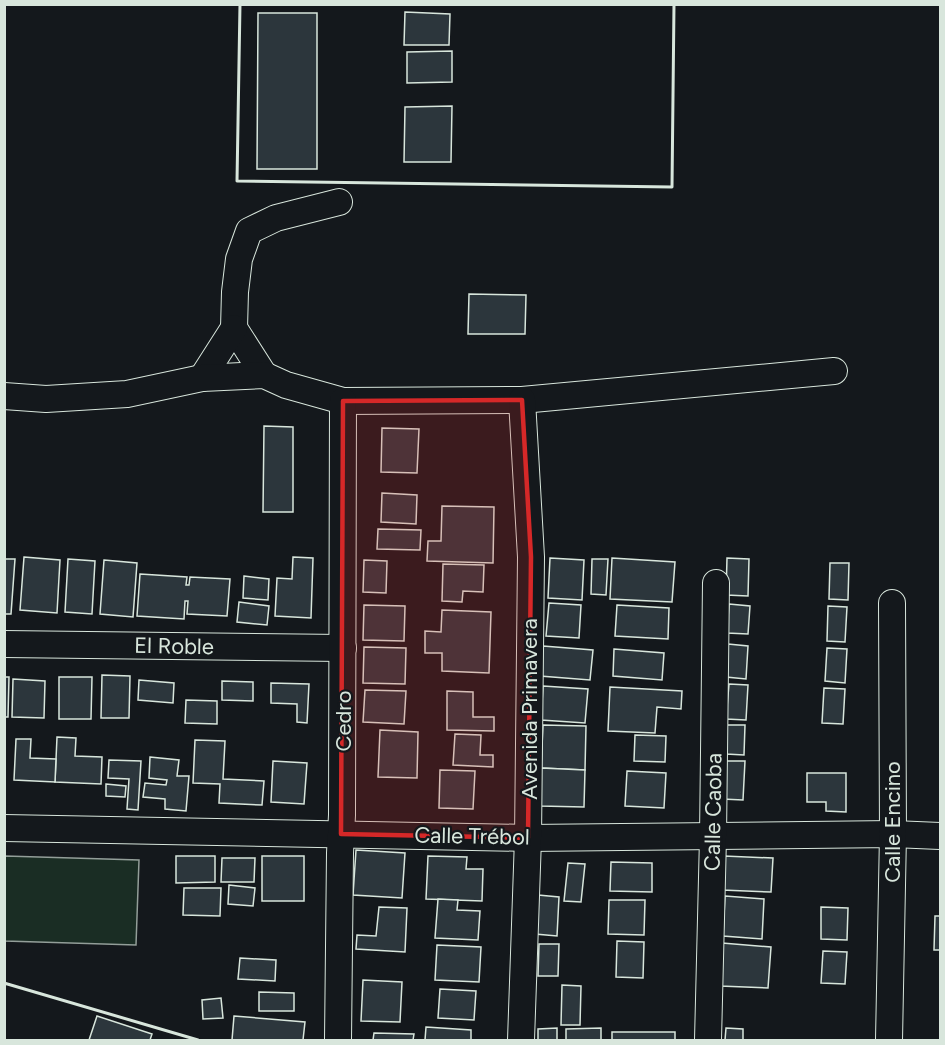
<svg xmlns="http://www.w3.org/2000/svg" width="945" height="1045" viewBox="0 0 945 1045" font-family="Figtree,sans-serif">
<style>
.green{fill:#1a2d24;stroke:#939e99;stroke-width:1.5}
.building{fill:#2c363c;stroke:#d8e6dc;stroke-width:1.5}
.lines{fill:none;stroke-linecap:round;stroke-linejoin:round}
.minor-casing{stroke:#d8e6dc;stroke-width:28}
.minor{stroke:#14181c;stroke-width:26}
.wall{stroke:#d8e6dc;stroke-width:3}
.marked{fill:#d62828;fill-opacity:0.2;stroke:#d62828;stroke-width:4.5;stroke-linejoin:round}
.labels{text-anchor:middle;dominant-baseline:central;stroke-width:4.5;stroke-linejoin:round;paint-order:stroke}
.street-label{font-size:22px;fill:#d8e6dc;stroke:#14181c}
</style>
<rect width="100%" height="100%" fill="#14181c"/>
<polygon class="green" points="5,856 139,860 136,945 5,941"/>
<g class="building">
<polygon points="405,12 450,14 449,45 404,45"/>
<polygon points="258,13 317,13 317,169 257,169"/>
<polygon points="452,51 452,82 407,83 407,52"/>
<polygon points="452,106 451,162 404,162 405,107"/>
<polygon points="469,294 526,295 525,334 468,334"/>
<polygon points="264,426 293,427 293,512 263,512"/>
<polygon points="382,428 419,429 417,473 381,472"/>
<polygon points="382,493 417,495 416,524 381,522"/>
<polygon points="442,506 494,507 493,563 427,561 428,541 441,541"/>
<polygon points="378,529 421,530 420,550 377,549"/>
<polygon points="24,557 60,560 57,613 20,610"/>
<polygon points="293,557 313,558 311,618 275,616 277,578 292,579"/>
<polygon points="550,558 584,560 582,600 548,598"/>
<polygon points="612,558 675,562 672,602 610,599"/>
<polygon points="727,558 749,559 748,596 726,595"/>
<polygon points="4,559 15,559 11,614 4,614"/>
<polygon points="68,559 95,561 92,614 65,612"/>
<polygon points="592,559 608,559 606,595 591,594"/>
<polygon points="104,560 137,563 133,617 100,614"/>
<polygon points="364,560 387,561 386,593 363,592"/>
<polygon points="830,563 849,563 848,600 829,599"/>
<polygon points="443,564 484,565 483,592 463,591 462,602 442,601"/>
<polygon points="140,574 187,577 186,585 189,585 190,577 230,579 227,616 187,614 188,601 185,601 184,619 137,616"/>
<polygon points="244,576 269,579 268,600 243,598"/>
<polygon points="239,602 269,606 267,625 237,622"/>
<polygon points="549,603 581,605 579,638 546,636"/>
<polygon points="729,604 750,606 748,634 727,633"/>
<polygon points="364,605 405,606 404,641 363,640"/>
<polygon points="617,605 669,608 668,639 615,636"/>
<polygon points="828,606 847,607 845,642 827,641"/>
<polygon points="442,610 491,612 489,673 442,671 442,653 425,653 425,631 441,632"/>
<polygon points="728,644 748,646 746,679 726,677"/>
<polygon points="543,646 593,650 590,680 540,676"/>
<polygon points="364,647 406,648 405,684 363,683"/>
<polygon points="827,648 847,649 845,683 825,681"/>
<polygon points="614,649 664,653 662,680 613,676"/>
<polygon points="102,675 130,676 129,718 101,718"/>
<polygon points="4,677 9,677 8,717 4,717"/>
<polygon points="59,677 92,677 91,719 59,719"/>
<polygon points="13,679 45,681 44,718 12,717"/>
<polygon points="139,680 174,683 173,703 138,700"/>
<polygon points="222,681 253,682 253,701 222,700"/>
<polygon points="271,683 309,684 307,723 297,722 297,704 271,703"/>
<polygon points="729,684 748,685 746,720 726,719"/>
<polygon points="543,686 588,689 585,723 541,720"/>
<polygon points="610,687 682,691 681,709 657,707 655,733 608,731"/>
<polygon points="824,688 845,689 843,724 822,723"/>
<polygon points="365,690 406,691 404,724 363,722"/>
<polygon points="447,691 473,692 473,717 494,717 494,731 447,730"/>
<polygon points="186,700 217,701 217,724 185,723"/>
<polygon points="543,725 586,726 585,770 541,768"/>
<polygon points="727,725 745,725 744,755 726,754"/>
<polygon points="380,730 418,732 417,778 378,777"/>
<polygon points="455,734 481,735 480,755 493,755 493,767 453,765"/>
<polygon points="635,735 666,736 665,762 634,761"/>
<polygon points="57,737 76,738 75,756 102,757 101,784 55,782"/>
<polygon points="16,739 31,739 30,758 56,759 55,782 14,780"/>
<polygon points="195,740 225,741 223,779 264,781 262,805 219,803 220,784 193,783"/>
<polygon points="150,757 179,760 177,776 189,776 186,811 165,809 165,799 143,797 145,783 166,785 167,780 149,778"/>
<polygon points="109,760 141,761 138,810 127,809 129,779 108,778"/>
<polygon points="273,761 307,763 304,804 271,802"/>
<polygon points="723,761 745,761 743,800 722,799"/>
<polygon points="541,768 585,770 584,807 540,806"/>
<polygon points="440,770 475,771 473,809 439,808"/>
<polygon points="627,771 666,773 664,808 625,806"/>
<polygon points="807,773 846,773 846,812 826,811 826,802 807,802"/>
<polygon points="106,784 126,786 125,797 106,796"/>
<polygon points="356,850 405,853 402,898 353,895"/>
<polygon points="176,856 215,856 215,882 176,883"/>
<rect x="262" y="856" width="42" height="45"/>
<polygon points="428,856 467,857 466,869 483,869 482,901 426,899"/>
<polygon points="724,856 773,858 771,892 722,890"/>
<polygon points="222,858 255,858 254,882 221,882"/>
<polygon points="611,862 652,863 652,892 610,891"/>
<polygon points="568,863 585,864 581,902 564,901"/>
<polygon points="229,885 255,888 253,906 228,904"/>
<polygon points="184,888 221,888 220,916 183,915"/>
<polygon points="538,895 559,897 557,936 535,934"/>
<polygon points="725,896 764,899 762,939 723,936"/>
<polygon points="438,899 458,900 457,910 480,911 478,940 435,938"/>
<polygon points="609,900 645,900 644,935 608,934"/>
<polygon points="379,907 407,908 405,952 356,949 357,935 376,936"/>
<polygon points="821,907 848,908 847,940 821,939"/>
<polygon points="935,916 940,916 940,950 934,950"/>
<polygon points="617,941 644,942 643,978 616,977"/>
<polygon points="722,943 771,947 768,988 720,986"/>
<polygon points="539,944 559,944 558,976 538,976"/>
<polygon points="437,945 481,947 479,982 435,980"/>
<polygon points="823,951 847,952 845,984 821,983"/>
<polygon points="240,958 276,960 275,981 238,979"/>
<polygon points="363,980 402,982 400,1022 361,1021"/>
<polygon points="562,985 581,986 580,1025 561,1025"/>
<polygon points="440,989 476,991 474,1020 438,1018"/>
<polygon points="259,992 294,993 294,1011 259,1011"/>
<polygon points="221,998 223,1018 203,1019 202,1000"/>
<polygon points="97,1016 152,1034 150,1040 89,1040"/>
<polygon points="234,1016 305,1022 303,1040 232,1040"/>
<polygon points="426,1027 471,1030 471,1040 425,1040"/>
<polygon points="557,1028 557,1040 538,1040 538,1029"/>
<polygon points="601,1028 601,1040 566,1040 566,1029"/>
<polygon points="726,1028 743,1029 743,1040 725,1040"/>
<rect x="612" y="1032" width="63" height="8"/>
<polygon points="374,1033 414,1034 413,1040 373,1040"/>
</g>
<g class="lines">
<defs>
<g id="minor">
<polyline points="264,375 234,328 235,292 239,259 249,231 276,218 339,202"/>
<polyline points="202,378 234,328"/>
<polyline points="4,396 46,399 127,394 202,378 264,375 286,385 343,401 522,400 834,371"/>
<polyline points="4,644 343,648"/>
<polyline points="4,828 528,838 893,834 940,836"/>
<polyline points="338,1040 340,853 342,815 343,401"/>
<polyline points="521,1040 528,838 531,557 522,400"/>
<polyline points="708,1040 713,837 716,583"/>
<polyline points="889,1040 893,834 892,603"/>
</g>
</defs>
<use href="#minor" class="minor-casing"/>
<use href="#minor" class="minor"/>
<g class="wall">
<polyline points="240,4 237,181 672,187 674,4"/>
<polyline points="4,983 198,1040"/>
</g>
</g>
<path class="marked" d="M522 400 531 557 528 838 341 834 343 401Z"/>
<g class="labels">
<g class="street-label">
<text transform="translate(174 646) rotate(1)">El Roble</text>
<text transform="translate(529 709) rotate(-90)">Avenida Primavera</text>
<text transform="translate(343 721) rotate(-90)">Cedro</text>
<text transform="translate(713 812) rotate(-89)">Calle Caoba</text>
<text transform="translate(892 822) rotate(-90)">Calle Encino</text>
<text transform="translate(472 836) rotate(1)">Calle Trébol</text>
</g>
</g>
<rect width="945" height="1045" fill="none" stroke="#d8e6dc" stroke-width="12"/>
</svg>
